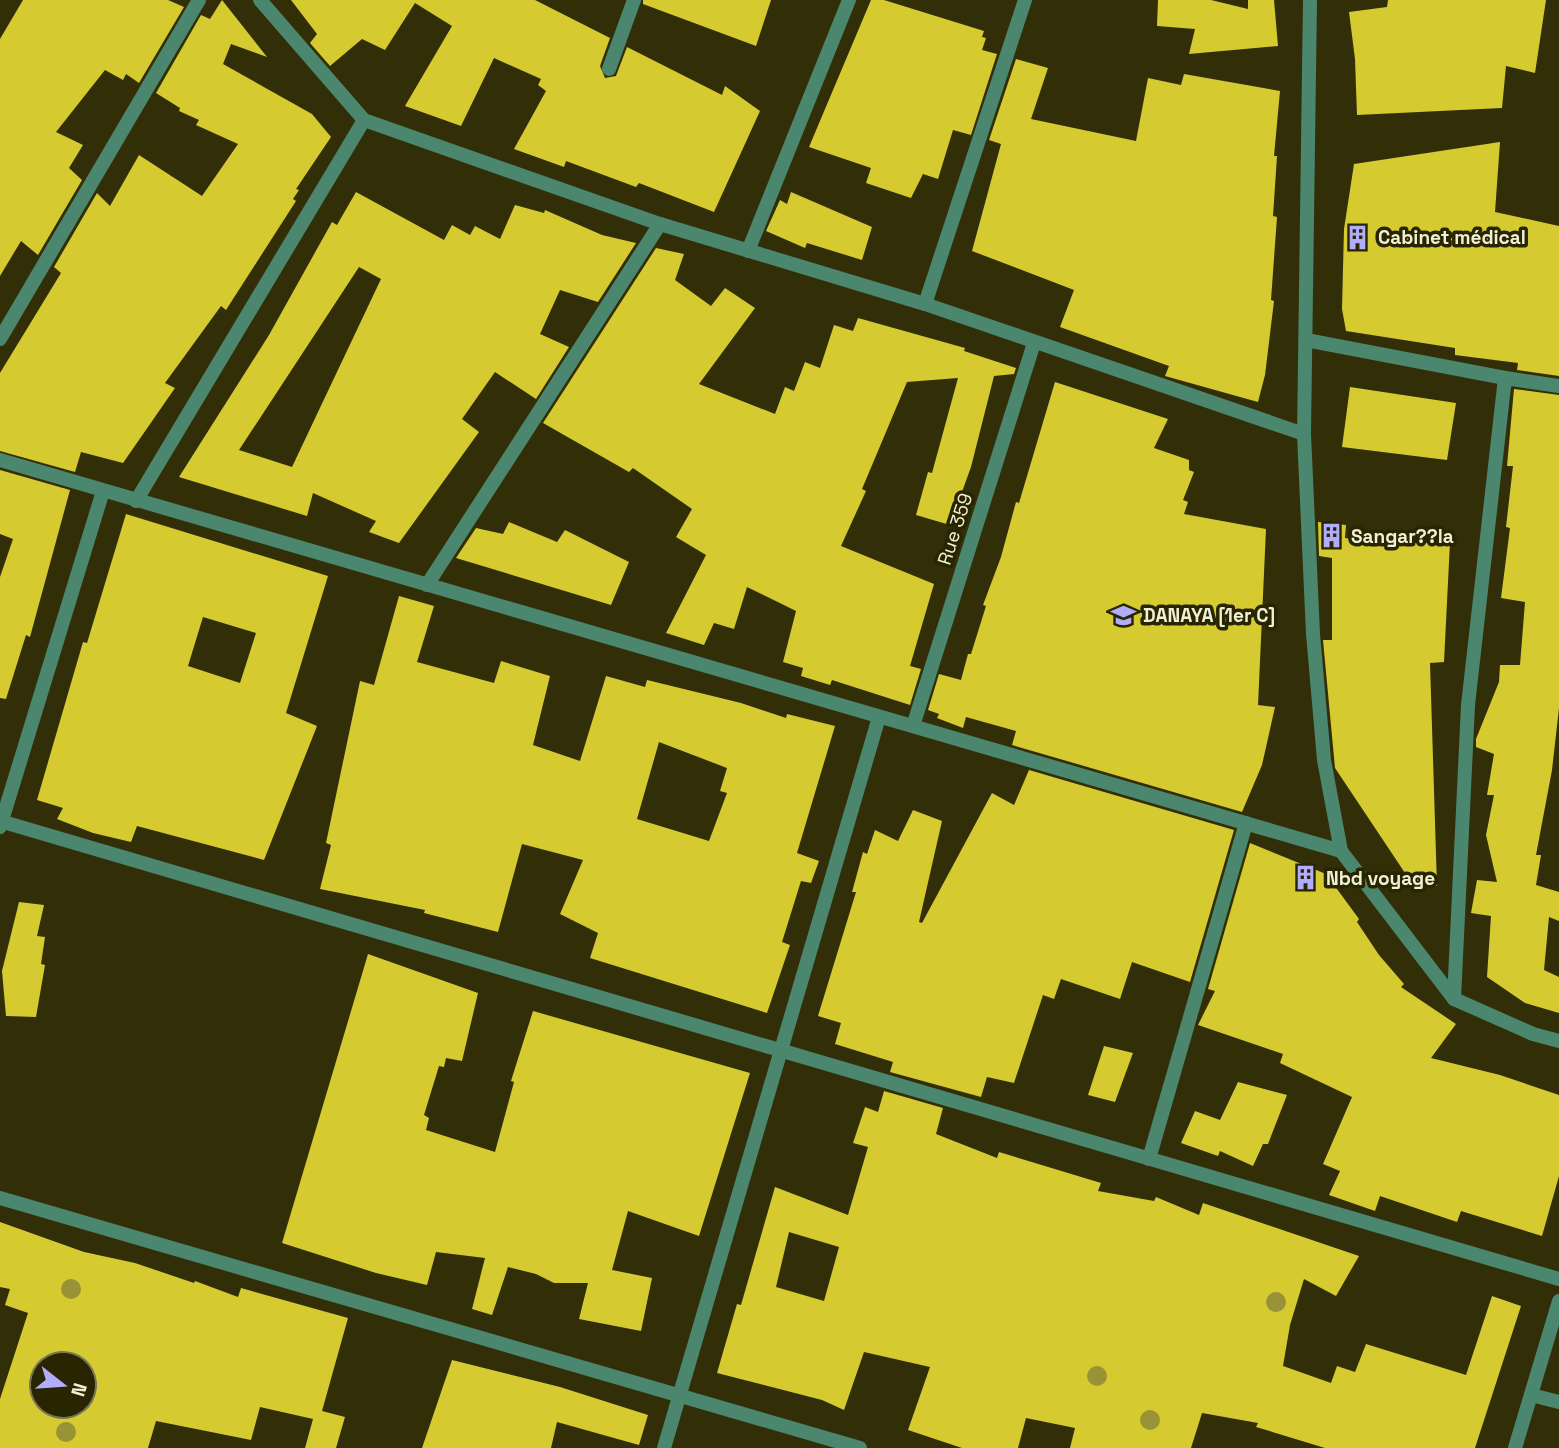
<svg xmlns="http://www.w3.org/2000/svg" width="1559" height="1448" viewBox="0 0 1559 1448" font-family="'Space Grotesk',sans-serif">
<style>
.building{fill:#d5cb30;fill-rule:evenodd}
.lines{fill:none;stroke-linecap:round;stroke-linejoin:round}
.street{stroke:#4b876e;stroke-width:14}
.tree{fill:#989336}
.labels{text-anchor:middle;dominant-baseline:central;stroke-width:7;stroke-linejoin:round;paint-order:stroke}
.poi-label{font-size:19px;font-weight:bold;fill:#f0f0d5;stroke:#282500;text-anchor:start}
.street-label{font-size:19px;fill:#f0f0d5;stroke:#282500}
</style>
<rect width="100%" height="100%" fill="#322f08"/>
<g class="building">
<polygon points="23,0 168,0 184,7 139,83 126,74 123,80 105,70 56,132 83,145 69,168 82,180 38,255 21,241 0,276 0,39"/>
<polygon points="222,0 267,57 231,44 223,64 312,114 331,137 296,189 299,190 293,199 296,201 226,310 221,306 165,383 175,388 123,463 81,452 75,472 0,451 0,373 61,273 54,267 97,193 110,206 139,155 202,196 238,144 196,125 199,120 179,111 180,108 156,93 201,15 210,19"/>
<polygon points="291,0 535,0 610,38 600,66 605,78 616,76 627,47 722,95 725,86 760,111 714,212 639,183 636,187 566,161 564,167 514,149 546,91 538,85 541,79 494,58 461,126 405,106 452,26 415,3 385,50 362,39 330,66 310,43 317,34"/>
<polygon points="643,0 771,0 756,46 643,4"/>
<polygon points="871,0 884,0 984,31 982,37 986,38 982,50 997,54 971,135 953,130 938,179 923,174 911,198 866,183 871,168 809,147"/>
<polygon points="1158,0 1211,0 1248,9 1248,0 1274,0 1278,46 1189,54 1195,29 1157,26"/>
<polygon points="1388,0 1546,0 1535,73 1506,66 1502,108 1357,115 1355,59 1349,12 1387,7"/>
<polygon points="1016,59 1048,68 1031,119 1136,141 1148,78 1181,85 1184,74 1280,91 1274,156 1277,156 1273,216 1277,217 1271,300 1274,301 1265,375 1258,402 1165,376 1169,366 1060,327 1074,290 972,251 1001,144 989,140"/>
<polygon points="1500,142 1495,212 1559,226 1559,376 1517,370 1518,363 1455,355 1455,348 1346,331 1342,309 1344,229 1354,164"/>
<path d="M356 192 444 240 452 225 470 235 475 226 500 239 515 205 544 213 545 210 602 235 636 243 598 302 560 290 540 334 569 347 536 399 495 372 462 419 479 432 399 543 369 532 376 521 313 493 307 516 179 477 269 335 332 222 337 225ZM359 267 381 279 292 467 239 450Z"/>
<polygon points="791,192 872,227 862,260 807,243 805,248 766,231 780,200 787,204"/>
<polygon points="656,248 684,254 675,280 711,306 725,288 755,308 699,384 775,414 785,387 794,391 805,362 820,368 834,325 853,331 858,318 965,348 964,351 1016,368 1014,374 994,376 971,467 950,525 916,515 928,472 932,473 958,378 907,382 862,489 866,491 841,546 934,584 910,666 921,669 910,705 832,680 830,685 801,676 803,668 783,662 796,611 747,587 734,629 714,623 704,645 666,633 706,555 676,537 692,509 633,468 629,472 543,423"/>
<polygon points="1055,382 1168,419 1154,448 1189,460 1189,470 1194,472 1183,500 1188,502 1184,514 1266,529 1258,705 1275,707 1262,765 1242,812 1012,745 1016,731 966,717 963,728 937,718 939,714 928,710 939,674 961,680 968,654 971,654 986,606 983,605 1001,557 1016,502 1019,503"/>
<polygon points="1350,387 1456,403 1447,460 1342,447"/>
<polygon points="1514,389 1559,395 1559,708 1552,770 1536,855 1541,855 1536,885 1559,892 1559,921 1549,917 1544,970 1559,977 1559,1013 1525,1003 1487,977 1491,916 1471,913 1477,880 1497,882 1486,835 1494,795 1487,795 1494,754 1476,747 1476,739 1499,682 1500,665 1520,665 1525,602 1501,598 1510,528 1506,527 1513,466 1507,466"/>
<polygon points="0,470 70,490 30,637 26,635 6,699 0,698 0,577 13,539 0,534"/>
<path d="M126 514 328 576 286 713 317 726 264 860 137 826 131 842 93 833 57 819 63 808 37 800 83 642 87 643ZM203 617 256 633 240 683 188 666Z"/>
<polygon points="509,522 557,542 565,530 629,562 611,605 456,558 476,528 503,534"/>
<polygon points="1318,522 1346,525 1345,538 1381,544 1450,542 1444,662 1430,663 1437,886 1413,885 1335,768 1323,640 1332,640 1332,558 1319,556"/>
<path d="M399 596 434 606 417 662 494 683 501 661 550 676 533 745 580 761 606 676 645 687 647 680 741 703 786 718 787 714 835 726 797 853 819 861 811 883 801 881 782 942 790 945 767 1013 590 958 598 933 560 914 583 860 522 844 498 932 424 913 425 910 320 889 331 845 326 843 360 681 374 685ZM659 742 727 768 720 791 727 793 709 841 637 819Z"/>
<polygon points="1029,770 1234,830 1190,982 1132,962 1120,999 1061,979 1054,999 1043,995 1014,1083 987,1077 981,1097 890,1072 893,1062 835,1044 841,1023 818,1016 856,892 852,892 863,852 867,854 875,830 898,841 913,810 942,821 919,922 922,923 992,793 1014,805"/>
<polygon points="1250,843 1326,874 1359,919 1357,922 1379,955 1404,984 1401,987 1456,1024 1431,1058 1500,1075 1559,1095 1559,1176 1542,1236 1461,1211 1457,1222 1380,1196 1375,1211 1329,1195 1340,1171 1323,1164 1352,1097 1280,1063 1283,1054 1198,1025 1215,991 1208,989"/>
<polygon points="19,902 44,905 37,936 45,937 41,964 45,965 36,1017 6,1016 2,971"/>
<polygon points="368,954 478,993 462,1061 446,1058 444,1067 439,1066 424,1115 429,1118 426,1130 495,1152 514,1082 511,1081 533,1011 750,1073 699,1236 628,1211 612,1270 652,1278 641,1331 579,1319 588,1283 554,1283 536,1274 508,1267 492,1315 472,1309 485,1258 436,1252 427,1285 376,1273 282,1243"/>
<polygon points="1104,1046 1133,1053 1115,1102 1088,1095"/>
<polygon points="1238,1082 1287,1095 1268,1144 1263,1144 1253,1166 1220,1151 1218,1156 1181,1143 1195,1111 1220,1120"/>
<path d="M884 1091 943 1108 936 1134 997 1158 999 1152 1101 1183 1098 1191 1154 1201 1156 1197 1199 1215 1203 1203 1359 1256 1336 1296 1304 1279 1290 1325 1283 1366 1331 1383 1337 1366 1355 1372 1366 1344 1466 1375 1492 1296 1521 1306 1475 1448H1325L1256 1427 1258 1423 1202 1413 1191 1448H1070L1075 1428 1026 1418 1018 1448H962L908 1430 930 1367 864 1352 844 1410 822 1400 717 1373 737 1304 741 1305 775 1187 848 1215 868 1147 853 1143 865 1107 878 1112ZM789 1232 839 1247 824 1301 776 1287Z"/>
<path d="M0 1222 84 1252 135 1263 194 1283 195 1281 238 1297 241 1288 348 1318 322 1411 345 1417 336 1448H305L313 1419 260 1407 251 1440 156 1421 148 1448H0V1399L28 1313 5 1305 10 1289 0 1287ZM42 1364H84V1406H42Z"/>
<polygon points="452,1360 560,1387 648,1415 639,1445 557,1422 551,1448 422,1448"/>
</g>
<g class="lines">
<g class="street">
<polyline points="260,0 364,120 660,224 925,304 1304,434"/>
<polyline points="1310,0 1304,434 1313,634 1324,760 1341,851 1454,999 1533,1034 1559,1041"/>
<polyline points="609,69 634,0"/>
<polyline points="748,251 849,0"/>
<polyline points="925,304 1025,0"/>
<polyline points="0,339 199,0"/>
<polyline points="1306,340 1505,378"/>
<polyline points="0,460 1341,851"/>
<polyline points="136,501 364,120"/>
<polyline points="427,585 660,224"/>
<polyline points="913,726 1034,343"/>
<polyline points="0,821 1559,1279"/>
<polyline points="0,827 103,491"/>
<polyline points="1454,999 1468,705 1505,378 1559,386"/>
<polyline points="1149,1159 1246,823"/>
<polyline points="0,1198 860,1448"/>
<polyline points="1531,1395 1559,1402"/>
<polyline points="664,1448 879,717"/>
<polyline points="1515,1448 1559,1301"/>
</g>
</g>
<g class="tree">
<circle cx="71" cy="1289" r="10"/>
<circle cx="1276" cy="1302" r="10"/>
<circle cx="1097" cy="1376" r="10"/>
<circle cx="1150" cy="1420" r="10"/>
<circle cx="66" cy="1432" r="10"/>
</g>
<defs>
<symbol id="building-bare" viewBox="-9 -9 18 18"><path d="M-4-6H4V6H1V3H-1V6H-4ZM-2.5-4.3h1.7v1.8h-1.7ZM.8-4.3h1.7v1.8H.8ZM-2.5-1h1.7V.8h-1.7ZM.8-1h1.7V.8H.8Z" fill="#b1adfa" stroke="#282500" stroke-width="2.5" paint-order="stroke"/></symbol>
<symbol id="school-bare" viewBox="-9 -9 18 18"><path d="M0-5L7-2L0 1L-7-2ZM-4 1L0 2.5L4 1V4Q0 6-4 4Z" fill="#b1adfa" stroke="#282500" stroke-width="2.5" paint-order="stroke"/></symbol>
</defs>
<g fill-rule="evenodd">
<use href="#building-bare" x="1340" y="220" width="35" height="35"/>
<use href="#building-bare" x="1314" y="518" width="35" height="35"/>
<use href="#school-bare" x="1106" y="598" width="35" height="35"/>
<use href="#building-bare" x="1288" y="860" width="35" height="35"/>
</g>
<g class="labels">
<g class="poi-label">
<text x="1378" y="237">Cabinet médical</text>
<text x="1351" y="536">Sangar??la</text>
<text x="1143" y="615">DANAYA [1er C]</text>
<text x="1326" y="878">Nbd voyage</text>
</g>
<g class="street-label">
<text transform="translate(955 529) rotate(-72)">Rue 359</text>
</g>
</g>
<g transform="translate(63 1385) rotate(107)"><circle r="33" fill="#282500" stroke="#787655" stroke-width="2"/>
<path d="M0-5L12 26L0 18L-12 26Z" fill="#b1adfa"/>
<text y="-10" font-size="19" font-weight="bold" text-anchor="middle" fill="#f0f0d5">N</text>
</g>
</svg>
